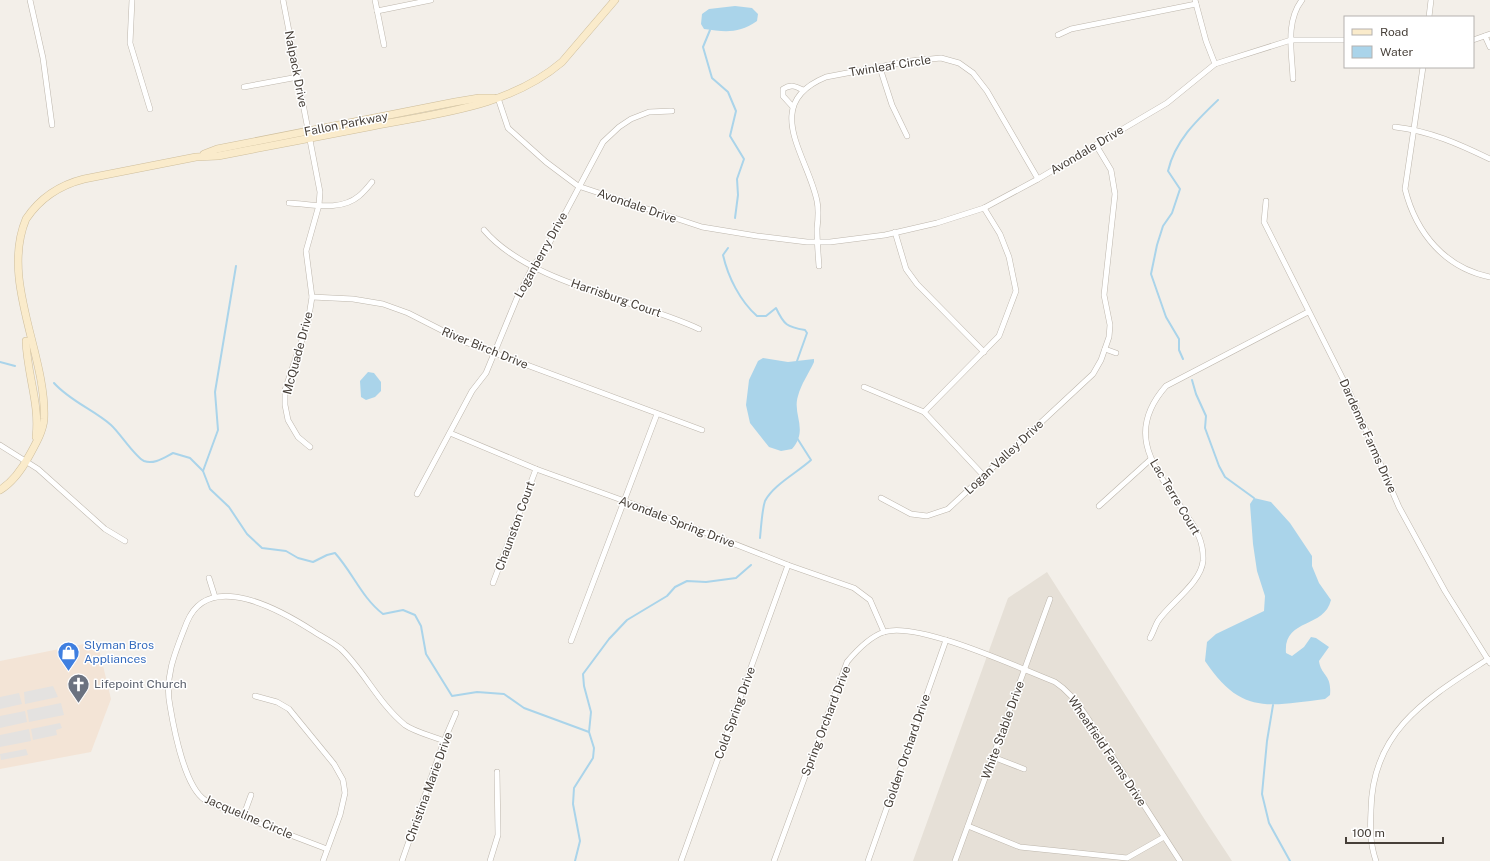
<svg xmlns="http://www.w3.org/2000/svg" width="1490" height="861" viewBox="0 0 1490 861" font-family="'Public Sans',sans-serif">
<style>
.residential{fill:#e6e0d7}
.commercial{fill:#f3e4d6}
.parking{fill:#e4e2e0}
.water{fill:#aad4ea}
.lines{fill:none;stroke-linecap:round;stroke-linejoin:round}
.stream{stroke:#aad4ea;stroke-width:2}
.street-casing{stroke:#bdb6ac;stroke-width:6}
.secondary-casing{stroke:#cebe9c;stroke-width:8}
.street{stroke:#fff;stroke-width:5}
.secondary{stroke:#faebcb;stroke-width:7}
.labels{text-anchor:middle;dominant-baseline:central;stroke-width:3;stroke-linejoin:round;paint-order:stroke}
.street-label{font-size:12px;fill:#463f38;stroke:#fff}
.shop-label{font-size:12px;fill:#366cbe;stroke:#fff;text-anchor:start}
.worship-label{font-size:12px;fill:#5b616d;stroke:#fff;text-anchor:start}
</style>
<rect width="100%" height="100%" fill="#f3efe9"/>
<polygon class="residential" points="1047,572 1205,820 1232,861 913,861 1008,598"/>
<polygon class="commercial" points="89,643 99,649 111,699 91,752 0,769 0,661"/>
<g class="parking">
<polygon points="53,686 58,697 25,704 24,692"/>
<polygon points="19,693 22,704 0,709 0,697"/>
<polygon points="61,703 64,715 29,722 27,710"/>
<polygon points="25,711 27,722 0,728 0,716"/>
<polygon points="60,723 62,728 56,730 57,735 33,740 31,729"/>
<polygon points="29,729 31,741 0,747 0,735"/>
<polygon points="26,749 28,755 1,760 0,754"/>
</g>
<g class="water">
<path d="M735 6 752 8 758 14 757 21C738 34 725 32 704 29L701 24 702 14 709 9Z"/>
<path d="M763 358 788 362 814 359V362C809 373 801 384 798 396 792 415 809 429 792 449L781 451 769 447 750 423 746 405 749 380 758 361Z"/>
<polygon points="368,372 374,373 381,382 381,391 375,397 366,400 361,397 360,381"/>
<path d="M1254 498 1271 502 1290 523 1312 556V566L1319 583 1331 600C1324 629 1283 618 1286 653L1292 656 1304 647 1311 637 1316 638 1329 647 1319 661C1321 676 1332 674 1330 695L1325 699C1268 706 1241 715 1205 661L1207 642 1216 634 1264 611 1265 596 1257 571 1253 544 1250 504Z"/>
</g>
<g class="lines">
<g class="stream">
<polyline points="710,30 703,47 712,78 728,92 736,111 730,136 744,159 737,179 738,195 735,218"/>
<path d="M728 248 723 255C728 277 740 301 757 316H766L776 308C784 325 787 327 805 330L807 333 797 361"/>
<path d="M1183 359 1179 350V339L1166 317 1151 274 1157 245 1163 226 1172 213 1180 189 1168 171C1175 141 1196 121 1218 100"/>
<polyline points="0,362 15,366"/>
<polyline points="1192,380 1196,394 1206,416 1205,428 1219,466 1225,477 1254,498"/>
<path d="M54 383C70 401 94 410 111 425 120 433 135 457 144 461 154 465 165 457 173 453L190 458 203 471 210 489 229 507 247 534 262 548 286 551 298 558 313 562 327 555 335 553C353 573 362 598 383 614L403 610 415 615 421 626 426 654 452 696 477 692 504 694 524 708 589 732"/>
<polyline points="203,471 218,430 215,392 236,266"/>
<path d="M760 538C761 528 762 510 765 501 773 485 798 472 811 460L797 438"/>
<polyline points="1273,705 1267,741 1262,794 1269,823 1290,861"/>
<polyline points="575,861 580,841 573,804 574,788 593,758 594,748 589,732 591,712 584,686 583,674 609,639 627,620 667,596 675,587 687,581 706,582 736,578 751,565"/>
</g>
<defs>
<g id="street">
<polyline points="30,0 43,58 52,125"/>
<polyline points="132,0 130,43 150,109"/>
<polyline points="283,0 320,192 319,205 306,251 312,297 308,322 285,390 285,405 288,420 298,437 310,447"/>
<polyline points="375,0 384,45"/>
<polyline points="1195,0 1206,41 1215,64"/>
<polyline points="377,11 431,0"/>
<polyline points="1429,17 1431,0"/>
<polyline points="1058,35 1071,29 1196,4"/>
<polyline points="1485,36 1490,47"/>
<polyline points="1473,40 1490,34"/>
<path d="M1423 67 1405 189C1416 233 1445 268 1490 277"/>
<polyline points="880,68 892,105 907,136"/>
<path d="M1293 79C1292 53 1285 22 1302 0"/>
<polyline points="244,87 298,77"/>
<polyline points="498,98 508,128 546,162 578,186 702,227 757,236 807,242 830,242 885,235 937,223 984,208 1038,179 1167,103 1215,64 1291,40 1345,40"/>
<path d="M793 107 783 96V89C791 84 795 86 803 90"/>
<path d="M1395 127C1430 131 1459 144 1490 159"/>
<polyline points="1266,201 1264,222 1348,389 1399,507 1445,591 1490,663"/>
<path d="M289 203C311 204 340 212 359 196 364 192 368 187 372 182"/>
<path d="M484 230C530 284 635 299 699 329"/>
<polyline points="895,232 906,269 917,284 984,352"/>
<path d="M819 266C818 253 817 241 817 229 818 220 819 210 817 201 808 156 760 104 826 77L910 61 941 58 959 63 973 73 987 91 1038 179"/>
<polyline points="312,297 353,299 383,304 408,313 465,342 702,430"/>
<polyline points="1105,349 1116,353"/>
<polyline points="864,387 924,412 984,476"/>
<polyline points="924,412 999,336 1016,291 1009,257 1000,234 984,208"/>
<polyline points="450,433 536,469 630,503 788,565 854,588 870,600 884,632"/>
<polyline points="0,445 38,469 105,529 125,541"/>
<polyline points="417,494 472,391 486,373 517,298 533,266 544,253 603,142 619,127 631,119 649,112 672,111"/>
<polyline points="881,498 911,514 927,516 948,509 1093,374 1101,360 1109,337 1110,325 1104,295 1115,194 1111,170 1096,145"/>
<polyline points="1099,506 1151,459"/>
<polyline points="209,578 215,597"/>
<polyline points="493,583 536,469"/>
<path d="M1150 638C1153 633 1155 626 1158 621 1170 603 1201 583 1203 561 1204 543 1197 530 1187 516 1158 471 1122 436 1166 386L1308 312"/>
<polyline points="571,641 657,414"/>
<polyline points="255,696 277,702 289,709 334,764 343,780 345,793 340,815 323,861"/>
<polyline points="993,757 1024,769"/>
<polyline points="243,817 251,795"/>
<polyline points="968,826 1020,847 1127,858 1164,837"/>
<path d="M327 849 243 817C231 809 217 808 205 800 185 787 174 730 170 706 164 676 176 650 187 622 209 569 282 611 313 631 322 637 333 642 341 649 365 672 379 704 405 725 415 732 432 736 444 741"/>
<polyline points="402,861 444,741 456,713"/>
<polyline points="490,861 498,835 497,772"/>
<polyline points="681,861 788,565"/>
<path d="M774 861 847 662C857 650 869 637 884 632 918 621 1019 668 1055 682 1069 691 1078 703 1087 717L1180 861"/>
<polyline points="868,861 946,640"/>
<polyline points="955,861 1050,599"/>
<path d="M1376 861C1370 844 1370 828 1371 810 1372 730 1428 698 1488 659"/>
</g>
<g id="secondary">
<polyline points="204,154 217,149 455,102 479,98 494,98"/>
<path d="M26 341C27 374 40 404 36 437"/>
<path d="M0 490C13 482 22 469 29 456 35 445 43 432 44 419 47 355 0 281 26 219 40 198 60 185 84 179L196 157 218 156C270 146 321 136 373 126 439 113 509 107 562 62L615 0"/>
</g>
</defs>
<use href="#street" class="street-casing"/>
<use href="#secondary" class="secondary-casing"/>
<use href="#street" class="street"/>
<use href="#secondary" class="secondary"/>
</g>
<defs>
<symbol id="shop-pin" viewBox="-11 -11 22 30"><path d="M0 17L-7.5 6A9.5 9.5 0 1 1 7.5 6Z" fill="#3f7fe0" stroke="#fff"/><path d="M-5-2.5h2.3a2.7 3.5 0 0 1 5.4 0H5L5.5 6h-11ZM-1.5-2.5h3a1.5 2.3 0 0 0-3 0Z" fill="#fff"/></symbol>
<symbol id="church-pin" viewBox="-11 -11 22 30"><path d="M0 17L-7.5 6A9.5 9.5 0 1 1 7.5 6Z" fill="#6b7280" stroke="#fff"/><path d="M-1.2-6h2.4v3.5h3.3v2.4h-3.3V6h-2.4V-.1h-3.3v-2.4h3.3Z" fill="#fff"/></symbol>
</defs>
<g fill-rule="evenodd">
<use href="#shop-pin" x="56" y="640" width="25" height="34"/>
<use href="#church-pin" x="66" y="672" width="25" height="34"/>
</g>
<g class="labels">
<g class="street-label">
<text transform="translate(890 66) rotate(-9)">Twinleaf Circle</text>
<text transform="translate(296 69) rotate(79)">Nalpack Drive</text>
<text transform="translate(346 124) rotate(-11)">Fallon Parkway</text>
<text transform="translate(1087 150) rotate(-31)">Avondale Drive</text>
<text transform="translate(637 206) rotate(19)">Avondale Drive</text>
<text transform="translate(541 255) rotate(-61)">Loganberry Drive</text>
<text transform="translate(616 298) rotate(19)">Harrisburg Court</text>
<text transform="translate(485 348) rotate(22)">River Birch Drive</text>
<text transform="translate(298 353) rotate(-75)">McQuade Drive</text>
<text transform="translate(1368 436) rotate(66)">Dardenne Farms Drive</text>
<text transform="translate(1004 457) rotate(-43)">Logan Valley Drive</text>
<text transform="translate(1175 497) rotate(59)">Lac Terre Court</text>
<text transform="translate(677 522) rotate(21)">Avondale Spring Drive</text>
<text transform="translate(515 526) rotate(-70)">Chaunston Court</text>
<text transform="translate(735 713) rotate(-70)">Cold Spring Drive</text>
<text transform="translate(826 721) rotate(-69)">Spring Orchard Drive</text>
<text transform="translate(1003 730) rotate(-70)">White Stable Drive</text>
<text transform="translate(907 751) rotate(-71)">Golden Orchard Drive</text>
<text transform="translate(1107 751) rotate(56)">Wheatfield Farms Drive</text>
<text transform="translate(429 787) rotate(-70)">Christina Marie Drive</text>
<text transform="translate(249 817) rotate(23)">Jacqueline Circle</text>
</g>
<g class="shop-label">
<text x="84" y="645">Slyman Bros<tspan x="84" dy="14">Appliances</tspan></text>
</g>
<g class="worship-label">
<text x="94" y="684">Lifepoint Church</text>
</g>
</g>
<rect x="1344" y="16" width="130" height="52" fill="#ffffff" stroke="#b5b2af"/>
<rect x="1352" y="29" width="20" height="6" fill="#faebcb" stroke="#b5b2af"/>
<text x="1380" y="36" font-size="12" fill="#463f38">Road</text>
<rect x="1352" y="46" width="20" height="12" fill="#aad4ea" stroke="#b5b2af"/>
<text x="1380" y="56" font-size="12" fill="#463f38">Water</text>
<path d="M1346 837v6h97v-6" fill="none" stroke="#463f38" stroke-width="2"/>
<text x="1352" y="837" font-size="12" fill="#463f38" stroke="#ffffff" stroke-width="3" paint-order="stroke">100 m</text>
</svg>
